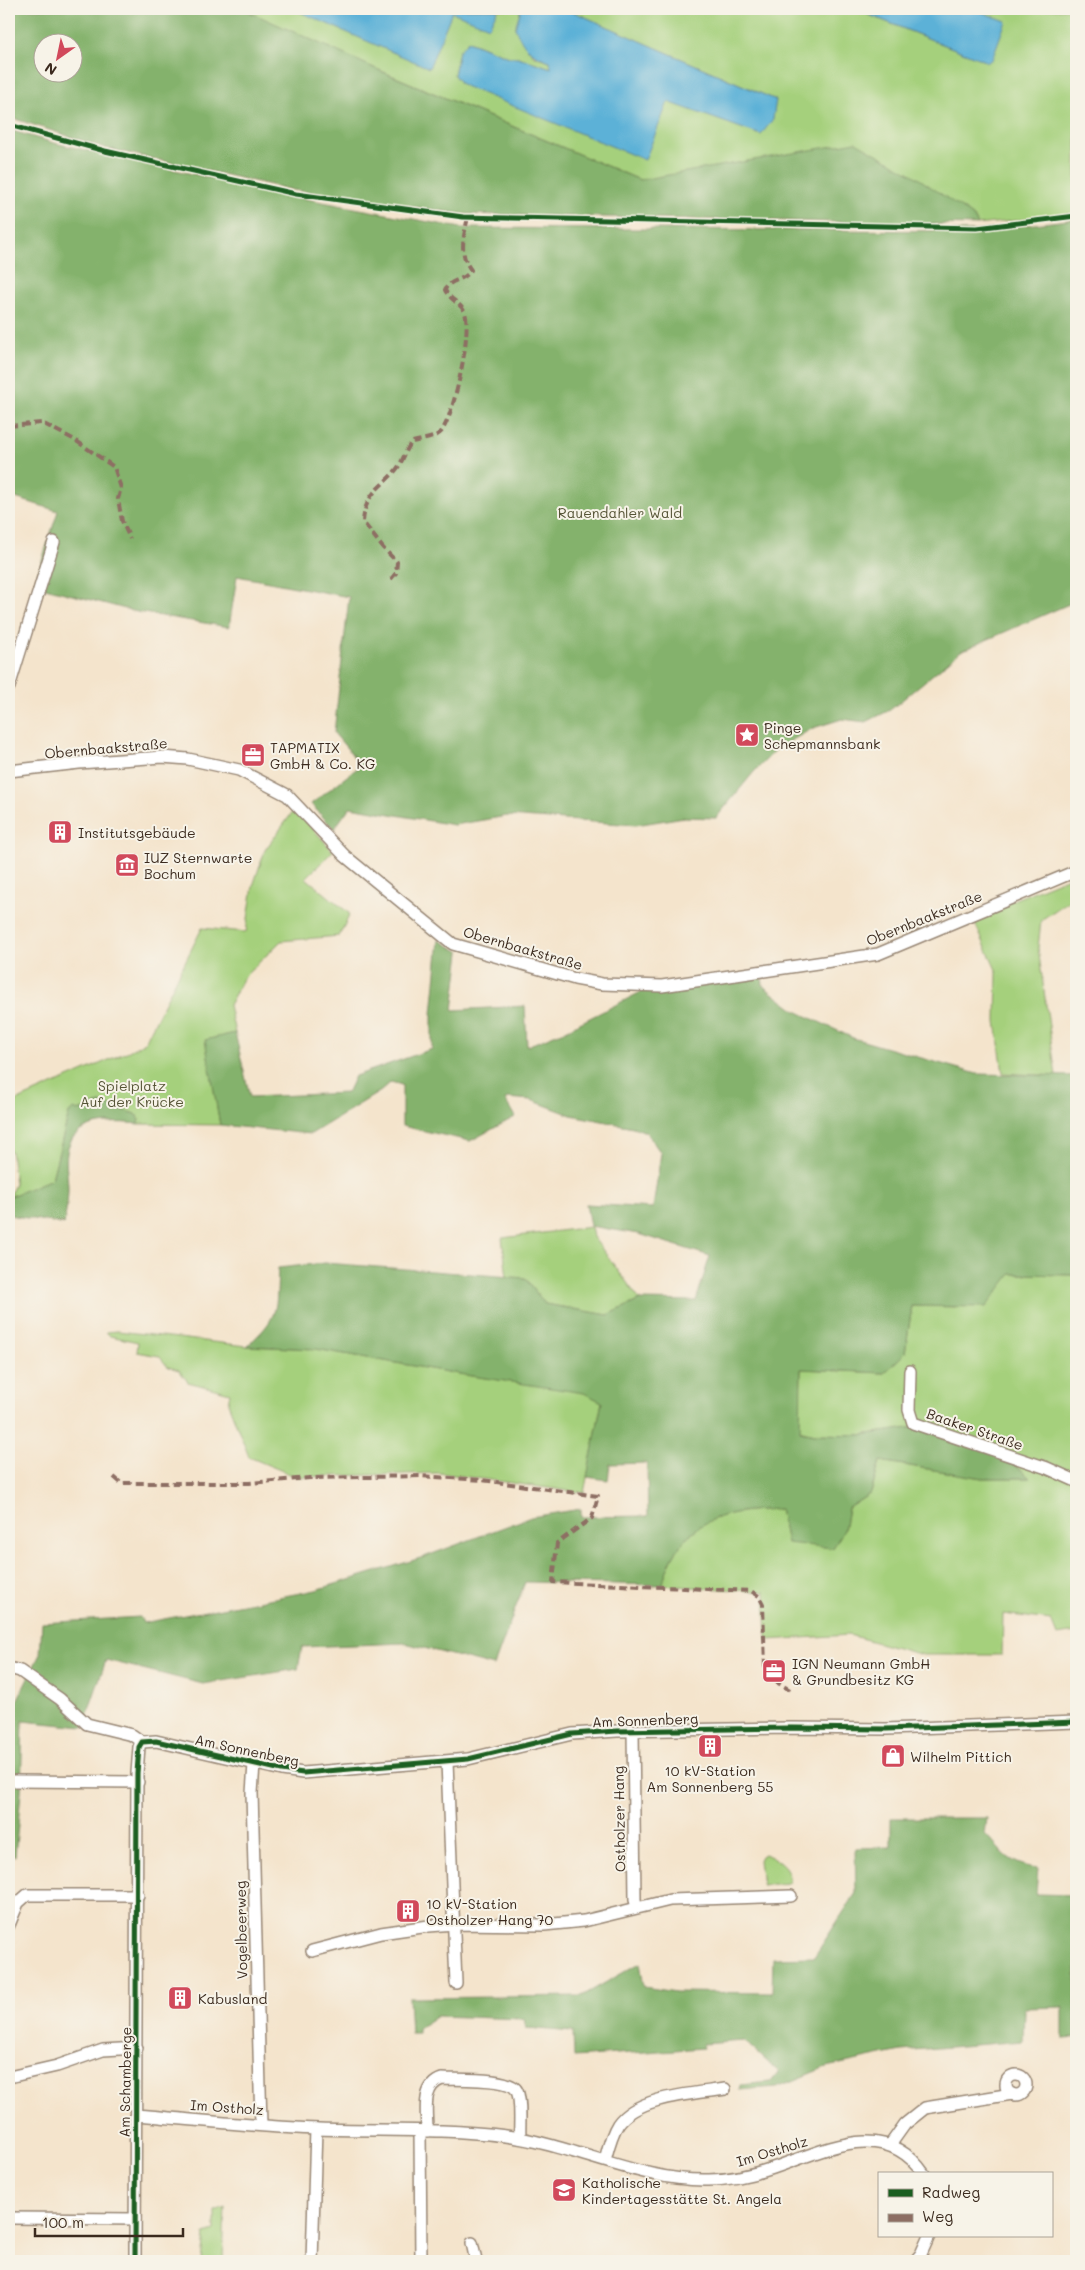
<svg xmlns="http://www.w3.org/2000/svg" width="1085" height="2270" viewBox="0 0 1085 2270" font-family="Mali,sans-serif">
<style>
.green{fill:#a5d07c;stroke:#707d4d}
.forest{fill:#84b26c;stroke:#606e45;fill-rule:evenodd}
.water{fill:#5bb1d7;stroke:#4b6e7a}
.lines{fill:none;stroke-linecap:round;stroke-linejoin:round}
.minor-casing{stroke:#988775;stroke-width:14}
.minor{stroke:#fff;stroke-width:11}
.quiet{stroke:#8d6e63;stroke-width:4;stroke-dasharray:8 4;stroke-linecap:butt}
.cycleway-casing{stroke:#f7f3e8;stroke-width:8}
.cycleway{stroke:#1b5e20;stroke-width:5}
.labels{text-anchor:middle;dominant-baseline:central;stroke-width:4;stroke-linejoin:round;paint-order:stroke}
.park-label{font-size:14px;fill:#565436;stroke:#f7f3e8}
.poi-label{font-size:14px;fill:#3b2a1e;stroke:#f7f3e8;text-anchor:start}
.street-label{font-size:14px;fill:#3b2a1e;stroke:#f7f3e8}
</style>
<rect width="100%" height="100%" fill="#f7f3e8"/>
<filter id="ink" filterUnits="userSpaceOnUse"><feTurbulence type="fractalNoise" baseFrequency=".02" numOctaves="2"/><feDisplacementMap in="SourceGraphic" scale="10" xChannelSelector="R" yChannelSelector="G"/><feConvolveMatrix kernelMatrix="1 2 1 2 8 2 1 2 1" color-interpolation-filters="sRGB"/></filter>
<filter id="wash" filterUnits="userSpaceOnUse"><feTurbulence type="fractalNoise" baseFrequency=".0096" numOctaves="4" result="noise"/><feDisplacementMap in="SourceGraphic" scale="20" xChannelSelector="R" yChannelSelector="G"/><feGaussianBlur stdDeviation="1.12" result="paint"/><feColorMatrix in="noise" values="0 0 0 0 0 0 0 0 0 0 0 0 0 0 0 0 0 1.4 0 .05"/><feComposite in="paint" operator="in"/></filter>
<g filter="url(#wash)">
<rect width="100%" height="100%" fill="#f4e4cc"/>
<g class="green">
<polygon points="234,9 521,9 515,28 534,56 550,61 551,68 518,57 509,57 469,41 459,51 454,75 462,85 668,101 761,135 776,100 567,9 854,9 988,62 1005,21 973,9 1076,9 1076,213 978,225 974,217 911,174 640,180"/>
<polygon points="295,809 333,851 306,878 350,914 339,936 281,941 244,977 229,1005 235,1033 206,1040 220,1125 138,1124 139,1119 136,1114 100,1103 78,1111 73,1109 69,1113 52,1179 9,1197 15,1184 11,1151 9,1151 9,1104 129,1051 145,1042 202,928 246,932 253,886 265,850"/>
<polygon points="1076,874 1076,896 1041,920 1038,948 1056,1076 1003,1073 996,1021 997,972 972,917"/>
<polygon points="591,1227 593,1237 640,1300 608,1315 545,1304 525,1278 507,1277 502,1238"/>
<path d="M1011 1274 1076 1275V1632L1057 1635 1051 1620 1003 1614 1002 1655H923L849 1635 767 1640 765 1592 661 1585C666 1574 670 1560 677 1550 702 1512 739 1511 780 1509L787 1543 844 1530 848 1508 871 1493 880 1461 982 1478H1029L996 1447 924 1426 861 1435 814 1434 799 1430 801 1369 884 1373 905 1353 912 1306 958 1307Z"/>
<polygon points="118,1331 247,1346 316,1349 465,1375 584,1392 602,1402 584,1493 439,1473 297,1477 249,1457 228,1403 230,1393 188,1382 179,1370 168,1367 159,1356 137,1352 138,1342 110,1336 106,1332"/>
<path d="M764 1854C778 1859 791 1867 789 1883L762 1885 759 1860 761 1856Z"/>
<polygon points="225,2207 223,2261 202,2261 205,2234 215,2231 215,2211"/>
</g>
<g class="forest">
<path d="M9 9H243L383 72 640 180 856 142 915 176 973 216 978 225 463 214 293 190 106 148 9 117ZM42 42H72V72H42Z"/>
<polygon points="9,130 54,143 296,197 461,228 977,231 1076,219 1076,601 961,651 890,710 866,722 842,719 813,728 777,749 753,773 716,818 684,817 636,825 507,816 454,825 350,807 334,829 311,804 360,766 351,753 334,733 349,597 237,576 229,627 137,612 34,585 58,511 9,496"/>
<path d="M439 940 460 952 453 1010 525 1006 527 1046 564 1031 645 990 762 973 763 986 796 1011 853 1038 918 1057 977 1074 1076 1076V1275L1011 1274 986 1307 912 1306 905 1353 884 1373 801 1369 800 1431 814 1434 861 1435 924 1426 996 1447 1030 1478H982L880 1461 871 1493 848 1508 844 1530 833 1548 787 1543 780 1509C739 1511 702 1512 677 1550 670 1560 666 1574 661 1585L525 1582 494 1666 405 1643 302 1647 298 1669 203 1684 106 1660 83 1727 23 1721 21 1792 15 1856 9 1855V1717L40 1654 42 1623 140 1617 143 1623 316 1590 424 1557 531 1517 581 1509V1517L648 1516 647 1463 610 1464 608 1480 587 1477 602 1402 584 1393 465 1375 316 1349 247 1346C280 1316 276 1311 278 1268L325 1263 525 1278 545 1304 608 1315 640 1300 696 1301 710 1256 639 1234 590 1226 586 1204 653 1208 661 1153 646 1132 633 1127 571 1115 531 1100 508 1098 505 1100 515 1117 470 1141 402 1126V1085L391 1082 381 1091 311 1134 220 1125 205 1040 235 1033 250 1097 347 1093 355 1076 432 1049V1014Z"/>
<path d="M100 1103 136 1114 139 1119 138 1124C113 1121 71 1120 67 1153 65 1165 68 1177 68 1189 68 1200 66 1212 64 1224L9 1215V1197L52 1179 69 1113 74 1109 78 1111Z"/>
<path d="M891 1818H987L985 1834C1003 1853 1010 1865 1038 1868L1036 1894 1076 1895V2038L1063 2039V2007L1024 2008 1023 2041 901 2051 826 2067 777 2087 739 2090 740 2085 771 2082 779 2072 744 2041 703 2044V2048L574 2057 573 2032 526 2028 524 2019 437 2016 418 2028V2033H411L409 1998 582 1996 640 1963 644 1987 676 1992 772 1993 773 1958 814 1957 856 1893 855 1848 891 1847Z"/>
</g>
<g class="water">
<polygon points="293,9 498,9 489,27 452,12 429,68"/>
<path d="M521 9H567L776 100 773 119 761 135 668 102 645 160 462 85 454 75 459 51 468 41 509 57H518L551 68 550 61C529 54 524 47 515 28Z"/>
<polygon points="854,9 973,9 1006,21 992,59 988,62"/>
</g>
</g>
<g filter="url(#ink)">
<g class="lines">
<defs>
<g id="minor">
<polyline points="9,687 54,542"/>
<polyline points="9,771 79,763 162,757 188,759 239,770 287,795 345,856 453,944 575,979 602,984 662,986 878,954 1076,871"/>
<polyline points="910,1371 909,1410 913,1423 1047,1468 1076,1481"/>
<polyline points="9,1668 20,1671 60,1699 87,1724 132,1735 142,1742"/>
<polyline points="633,1730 635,1900 637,1907"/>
<polyline points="447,1762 456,1983"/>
<polyline points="254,1764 252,1793 261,2125"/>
<polyline points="13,1781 138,1782"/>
<polyline points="9,1925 18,1903 27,1895 138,1895"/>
<polyline points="312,1951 381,1933 429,1926 454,1924 544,1925 584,1921 670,1900 791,1896"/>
<circle cx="1016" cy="2085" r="10"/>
<polyline points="9,2077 57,2066 103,2050 137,2048"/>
<path d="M136 2115C197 2120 258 2127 319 2129 381 2131 444 2128 506 2136 574 2145 641 2182 709 2180 731 2180 752 2175 773 2168 824 2151 885 2116 924 2174"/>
<polyline points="420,2131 421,2261"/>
<path d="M427 2131C427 2112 421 2086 442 2079 457 2080 511 2077 517 2091 522 2102 519 2126 520 2138"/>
<polyline points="890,2145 905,2124 925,2108 1012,2094"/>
<path d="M605 2160C608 2148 611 2135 618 2124 638 2096 693 2094 725 2089"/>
<polyline points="9,2218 135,2219"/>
<polyline points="472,2243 476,2261"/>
<polyline points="135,2261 137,1773 139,1747 142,1742 156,1741 282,1770 303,1773 468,1759 572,1734 617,1731 791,1728 886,1729 1076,1722"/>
<polyline points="312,2261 316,2129"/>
<polyline points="915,2261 921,2254 929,2236"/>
</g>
</defs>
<use href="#minor" class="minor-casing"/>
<use href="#minor" class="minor"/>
<g class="quiet">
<polyline points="9,426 42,423 75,440 114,467 121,488 118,499 122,521 130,539"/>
<path d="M391 579 396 573 397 562 383 548 363 522C365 493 381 488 396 470 403 462 405 450 412 442 420 440 436 438 441 432 454 416 472 332 465 313 462 304 449 299 445 290 449 279 465 281 471 270 458 253 464 236 468 217"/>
<polyline points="114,1477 121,1483 249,1483 310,1478 421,1476 482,1480 598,1496 592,1518 557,1543 553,1582 751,1591 759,1596 763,1604 765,1667 778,1683 790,1690"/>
</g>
<defs>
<g id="cycleway">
<polyline points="9,125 105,151 296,194 463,217 977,228 1076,216"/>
<polyline points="135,2261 137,1773 139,1747 142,1742 156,1741 282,1770 303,1773 468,1759 572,1734 617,1731 791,1728 886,1729 1076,1722"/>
</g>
</defs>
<use href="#cycleway" class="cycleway-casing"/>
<use href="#cycleway" class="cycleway"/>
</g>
</g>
<defs>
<symbol id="sight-square" viewBox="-11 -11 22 22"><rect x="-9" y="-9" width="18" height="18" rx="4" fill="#d1495b" stroke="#f7f3e8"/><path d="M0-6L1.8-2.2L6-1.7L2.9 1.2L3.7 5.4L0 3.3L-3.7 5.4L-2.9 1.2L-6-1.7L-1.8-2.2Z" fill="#fff"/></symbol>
<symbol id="office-square" viewBox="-11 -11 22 22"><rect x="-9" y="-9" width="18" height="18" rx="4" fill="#d1495b" stroke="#f7f3e8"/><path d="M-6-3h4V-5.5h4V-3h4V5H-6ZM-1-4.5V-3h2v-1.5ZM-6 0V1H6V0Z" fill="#fff"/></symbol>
<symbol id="building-square" viewBox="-11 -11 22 22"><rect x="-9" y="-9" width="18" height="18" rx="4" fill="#d1495b" stroke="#f7f3e8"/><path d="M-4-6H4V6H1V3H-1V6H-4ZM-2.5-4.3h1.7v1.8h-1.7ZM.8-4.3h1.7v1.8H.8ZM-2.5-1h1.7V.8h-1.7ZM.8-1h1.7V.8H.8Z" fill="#fff"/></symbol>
<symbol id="museum-square" viewBox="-11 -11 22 22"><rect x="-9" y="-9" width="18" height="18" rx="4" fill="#d1495b" stroke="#f7f3e8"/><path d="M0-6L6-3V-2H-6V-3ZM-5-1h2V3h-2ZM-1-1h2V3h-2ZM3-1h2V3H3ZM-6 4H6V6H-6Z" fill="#fff"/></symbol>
<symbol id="shop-square" viewBox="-11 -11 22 22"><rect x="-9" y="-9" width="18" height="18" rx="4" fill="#d1495b" stroke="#f7f3e8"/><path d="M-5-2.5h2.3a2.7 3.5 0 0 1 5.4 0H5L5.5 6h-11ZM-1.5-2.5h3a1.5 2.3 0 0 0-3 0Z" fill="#fff"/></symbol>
<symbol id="school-square" viewBox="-11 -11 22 22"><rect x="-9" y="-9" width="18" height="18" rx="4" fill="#d1495b" stroke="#f7f3e8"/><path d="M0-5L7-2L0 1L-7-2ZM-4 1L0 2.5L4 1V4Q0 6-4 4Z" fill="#fff"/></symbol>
</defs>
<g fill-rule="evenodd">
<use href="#sight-square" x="733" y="721" width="28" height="28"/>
<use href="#office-square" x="239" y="741" width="28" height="28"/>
<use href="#building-square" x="46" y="818" width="28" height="28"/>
<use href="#museum-square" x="113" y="851" width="28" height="28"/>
<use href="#office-square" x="760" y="1657" width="28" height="28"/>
<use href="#building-square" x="696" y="1732" width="28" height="28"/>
<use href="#shop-square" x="879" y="1742" width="28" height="28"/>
<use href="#building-square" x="394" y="1897" width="28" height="28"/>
<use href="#building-square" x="166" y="1984" width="28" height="28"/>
<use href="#school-square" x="550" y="2176" width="28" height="28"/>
</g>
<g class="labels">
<g class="park-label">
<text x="620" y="512">Rauendahler Wald</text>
<text x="132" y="1085">Spielplatz<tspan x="132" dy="16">Auf der Krücke</tspan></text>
</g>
<g class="poi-label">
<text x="764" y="727">Pinge<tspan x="764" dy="16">Schepmannsbank</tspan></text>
<text x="270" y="747">TAPMATIX<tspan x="270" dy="16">GmbH &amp; Co. KG</tspan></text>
<text x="78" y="832">Institutsgebäude</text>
<text x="144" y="857">IUZ Sternwarte<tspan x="144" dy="16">Bochum</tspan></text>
<text x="792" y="1663">IGN Neumann GmbH<tspan x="792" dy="16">&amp; Grundbesitz KG</tspan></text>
<text x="910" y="1756">Wilhelm Pittich</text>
<text x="710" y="1770" text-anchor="middle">10 kV-Station<tspan x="710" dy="16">Am Sonnenberg 55</tspan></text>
<text x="426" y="1903">10 kV-Station<tspan x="426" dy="16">Ostholzer Hang 70</tspan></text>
<text x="198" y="1998">Kabusland</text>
<text x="582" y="2182">Katholische<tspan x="582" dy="16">Kindertagesstätte St. Angela</tspan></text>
</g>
<g class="street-label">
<text transform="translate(106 748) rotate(-5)">Obernbaakstraße</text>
<text transform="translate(924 918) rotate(-22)">Obernbaakstraße</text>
<text transform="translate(523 948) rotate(16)">Obernbaakstraße</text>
<text transform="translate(975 1429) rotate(19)">Baaker Straße</text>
<text transform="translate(645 1720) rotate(-2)">Am Sonnenberg</text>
<text transform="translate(247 1750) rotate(12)">Am Sonnenberg</text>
<text transform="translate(619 1819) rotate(-91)">Ostholzer Hang</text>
<text transform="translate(241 1930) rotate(-91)">Vogelbeerweg</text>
<text transform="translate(125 2082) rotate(-89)">Am Schamberge</text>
<text transform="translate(227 2107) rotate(4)">Im Ostholz</text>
<text transform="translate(772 2151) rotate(-17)">Im Ostholz</text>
</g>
</g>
<rect width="1085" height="2270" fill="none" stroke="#f7f3e8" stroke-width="30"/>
<rect x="878" y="2172" width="175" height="65" fill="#f7f3e8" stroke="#aca397"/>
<rect x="888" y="2189" width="25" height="8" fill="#1b5e20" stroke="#aca397"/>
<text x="922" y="2198" font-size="15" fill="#3b2a1e">Radweg</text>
<rect x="888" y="2214" width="25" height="8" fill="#8d6e63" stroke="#aca397"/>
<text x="922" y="2222" font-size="15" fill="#3b2a1e">Weg</text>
<g transform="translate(58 58) rotate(213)"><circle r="24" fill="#f7f3e8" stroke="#aca397"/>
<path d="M0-4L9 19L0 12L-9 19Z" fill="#d1495b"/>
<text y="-8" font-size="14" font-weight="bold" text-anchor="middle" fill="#3b2a1e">N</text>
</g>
<path d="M35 2228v8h148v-8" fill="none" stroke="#3b2a1e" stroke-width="2.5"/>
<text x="42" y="2228" font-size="15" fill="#3b2a1e" stroke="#f7f3e8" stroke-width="4" paint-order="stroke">100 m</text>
</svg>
